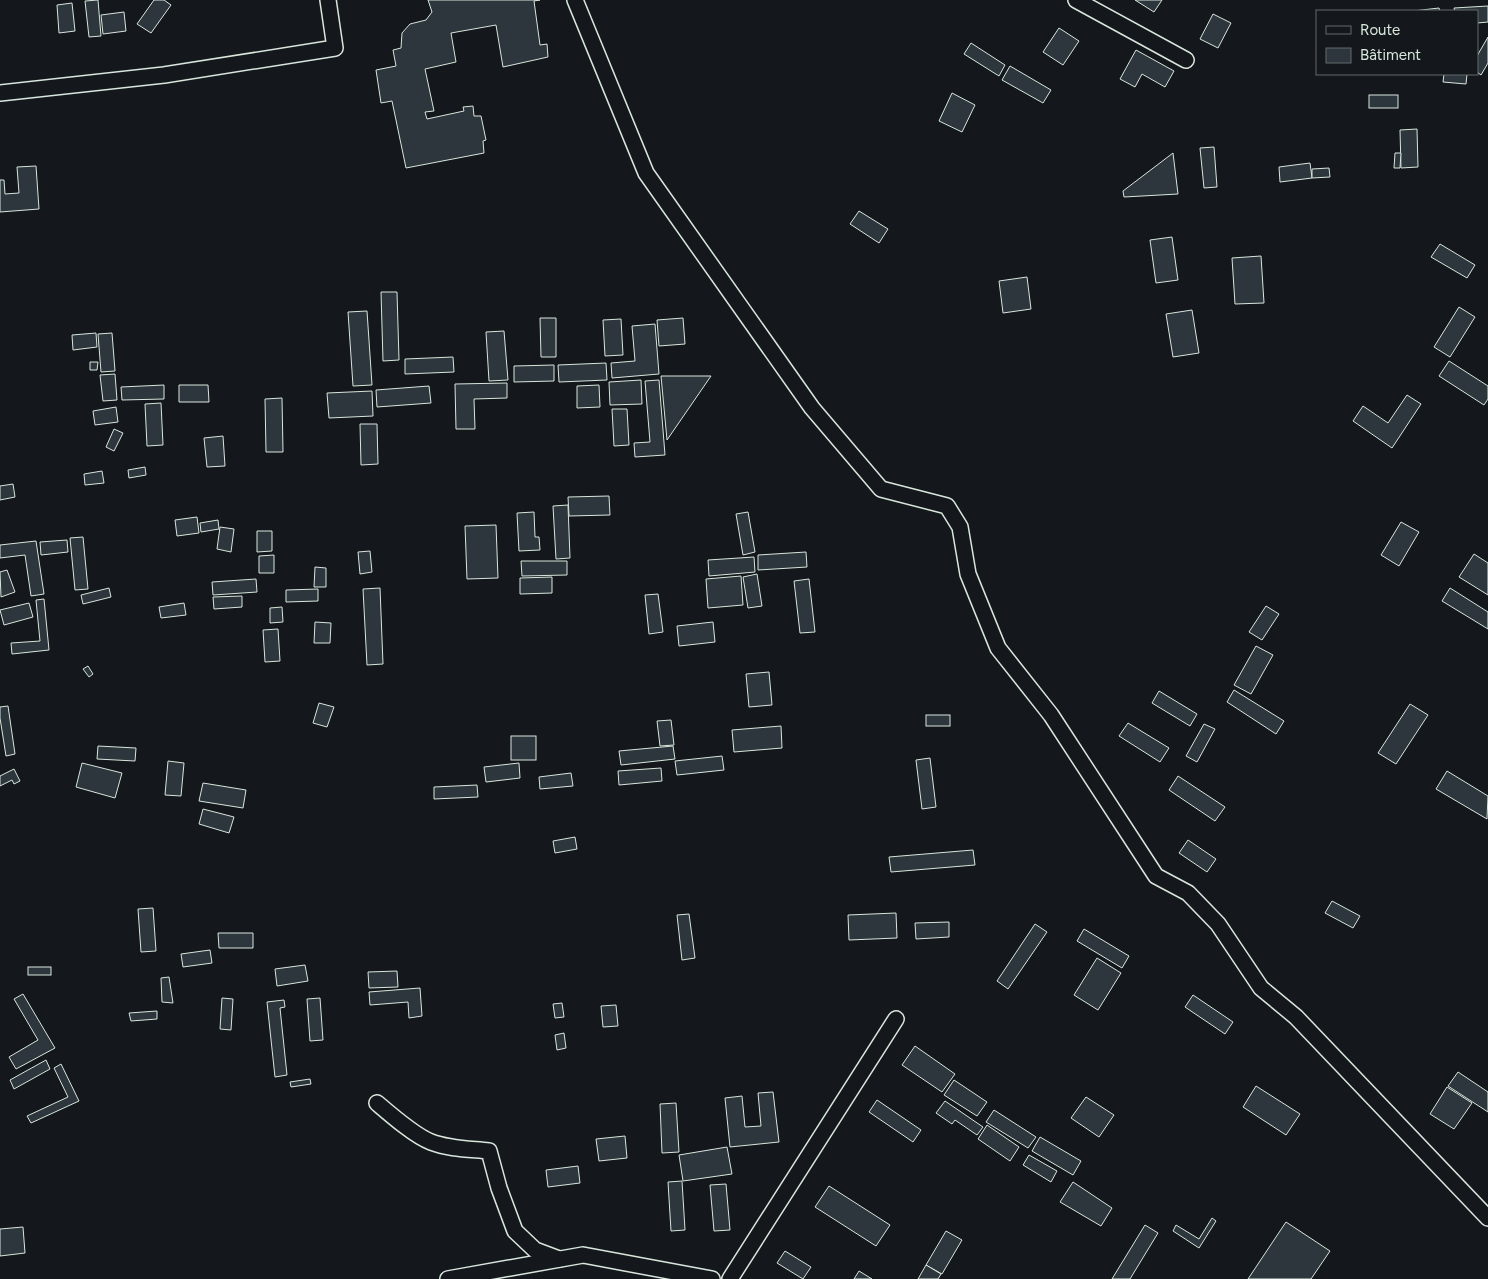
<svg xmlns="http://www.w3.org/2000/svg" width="1488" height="1279" viewBox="0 0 1488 1279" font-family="Figtree,sans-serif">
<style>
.building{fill:#2c363c;stroke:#d8e6dc}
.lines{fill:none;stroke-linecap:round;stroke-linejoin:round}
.street-casing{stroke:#d8e6dc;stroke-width:18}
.street{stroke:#14181c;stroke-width:15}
</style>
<rect width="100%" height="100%" fill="#14181c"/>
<g class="building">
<polygon points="98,0 101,36 89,37 85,1"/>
<polygon points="154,0 164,0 171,5 151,33 137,24"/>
<polygon points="428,0 540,0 534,1 540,45 547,44 548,57 503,67 496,25 451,33 456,62 425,69 434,111 425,112 427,119 464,111 463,107 473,106 474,116 481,116 486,140 483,141 484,153 406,168 392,101 381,103 376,70 396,66 393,50 401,48 402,33 410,24 426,20 432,12"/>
<polygon points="1135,0 1162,0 1154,12"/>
<polygon points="72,3 75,31 59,33 57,5"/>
<polygon points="1488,6 1488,22 1477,23 1477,11 1455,11 1454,8"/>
<polygon points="1439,8 1440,11 1413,11"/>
<polygon points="124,12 126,31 103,34 101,15"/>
<polygon points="1213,14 1231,23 1218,48 1200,39"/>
<polygon points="1059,28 1079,41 1063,65 1043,52"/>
<polygon points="1488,37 1488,63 1481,75 1477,72 1477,56"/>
<polygon points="971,43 1005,65 999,76 964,54"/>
<polygon points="1136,50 1174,71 1165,87 1142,74 1135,87 1120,79"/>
<polygon points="1010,66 1051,90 1043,103 1002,80"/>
<polygon points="1444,74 1467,74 1466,84 1443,82"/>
<polygon points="952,93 975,105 962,132 939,121"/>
<rect x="1369" y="95" width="29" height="13"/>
<polygon points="1417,129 1418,167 1401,168 1400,130"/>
<polygon points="1214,147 1217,187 1204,188 1200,148"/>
<polygon points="1173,153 1178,194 1124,197 1123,191"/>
<polygon points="1395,153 1401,153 1400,168 1394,168"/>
<polygon points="1310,163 1312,178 1280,182 1279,167"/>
<polygon points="36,166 39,209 0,212 0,180 4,180 5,194 19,193 17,167"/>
<polygon points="1329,168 1330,177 1312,178 1312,169"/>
<polygon points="859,211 888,229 879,243 850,224"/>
<polygon points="1172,237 1178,280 1156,283 1150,240"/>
<polygon points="1440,244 1475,265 1467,278 1431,257"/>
<polygon points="1261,256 1264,303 1235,304 1232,258"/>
<polygon points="1027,277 1031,309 1003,313 999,281"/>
<polygon points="381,292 397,292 399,360 383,361"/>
<polygon points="1459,307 1475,317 1450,357 1434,347"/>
<polygon points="1192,310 1199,353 1173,357 1166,314"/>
<polygon points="367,311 372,385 353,386 348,312"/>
<polygon points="540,318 556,318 556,357 541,357"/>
<polygon points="683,318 685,344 659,346 657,320"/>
<polygon points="621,319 623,355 605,356 603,320"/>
<polygon points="655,324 659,374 612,378 611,363 635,361 632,326"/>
<polygon points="504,331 508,380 489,381 486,332"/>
<polygon points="96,333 97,347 73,350 72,335"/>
<polygon points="112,333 115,371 101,372 98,334"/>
<polygon points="453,357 454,372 405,374 405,359"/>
<polygon points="1449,361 1488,386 1488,399 1484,405 1439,376"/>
<polygon points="90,362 98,362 97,370 90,370"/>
<polygon points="606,363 607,380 559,382 558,365"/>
<polygon points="554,365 554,381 514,382 514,366"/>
<polygon points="115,374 117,400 103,401 100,375"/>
<polygon points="661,376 711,376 667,440"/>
<polygon points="641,380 642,404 610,405 609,382"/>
<polygon points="659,380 665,455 635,457 634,443 650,442 645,381"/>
<polygon points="507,383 507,398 474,399 475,429 456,429 455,384"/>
<polygon points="164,385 164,399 122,400 121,387"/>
<polygon points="179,385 208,385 209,402 179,402"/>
<polygon points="599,385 600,407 577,408 577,386"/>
<polygon points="429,386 431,403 377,407 376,390"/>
<polygon points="372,391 373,416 329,418 327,393"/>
<polygon points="1407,395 1421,404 1392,448 1353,421 1363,406 1388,423"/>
<polygon points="282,398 283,452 266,452 265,399"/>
<polygon points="161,403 163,445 147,446 145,404"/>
<polygon points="116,407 118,422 95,425 93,411"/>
<polygon points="612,409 627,409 629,445 614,446"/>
<polygon points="360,424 377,424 378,464 361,465"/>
<polygon points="114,429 123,433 114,451 106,447"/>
<polygon points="223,436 225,466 207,467 204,438"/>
<polygon points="145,467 146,475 129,478 128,470"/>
<polygon points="102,471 104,483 85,485 84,474"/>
<polygon points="13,484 15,497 0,500 0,486"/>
<polygon points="609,496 610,515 569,516 568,497"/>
<polygon points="568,505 570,558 556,559 553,506"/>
<polygon points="534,512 535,537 539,537 540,550 519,551 517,513"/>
<polygon points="748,512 755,552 743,555 736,514"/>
<polygon points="197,517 199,533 177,536 175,520"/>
<polygon points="218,520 219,529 201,532 200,523"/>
<polygon points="1401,522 1419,532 1399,566 1381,555"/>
<polygon points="496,525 498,578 467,579 465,526"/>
<polygon points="220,527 234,529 231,552 217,549"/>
<polygon points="257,531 272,531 272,551 257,552"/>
<polygon points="83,537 88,589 75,590 70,538"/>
<polygon points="67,540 68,552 41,555 40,542"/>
<polygon points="36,541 44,594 31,596 25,555 0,558 0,545"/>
<polygon points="370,551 372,572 360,574 358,552"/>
<polygon points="806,552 807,567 758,570 758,555"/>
<polygon points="1474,554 1488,563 1488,595 1459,577"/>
<polygon points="274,555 274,573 259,573 259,556"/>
<polygon points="754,557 755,572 709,576 708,560"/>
<polygon points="521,561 567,561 567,575 522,576"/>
<polygon points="315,567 326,568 326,587 314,587"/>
<polygon points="7,570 15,592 1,597 0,572"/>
<polygon points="757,574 762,606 748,608 743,577"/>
<polygon points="741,576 743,605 708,608 706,579"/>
<polygon points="552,577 552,593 520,594 520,578"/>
<polygon points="256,579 257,592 213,595 212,582"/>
<polygon points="809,579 815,632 800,633 794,581"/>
<polygon points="109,588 111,597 83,604 81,595"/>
<polygon points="380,588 383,664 367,665 363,589"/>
<polygon points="1450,588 1488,612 1488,629 1442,601"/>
<polygon points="318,589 318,601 286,602 286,590"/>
<polygon points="658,594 663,632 649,634 645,595"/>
<polygon points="242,596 242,607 214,609 213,597"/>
<polygon points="44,599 49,650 12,654 11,643 40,641 36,600"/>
<polygon points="29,603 33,617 4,625 0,610"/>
<polygon points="184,603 186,615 161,618 159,607"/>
<polygon points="1266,606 1279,614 1262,640 1249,632"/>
<polygon points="282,607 283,622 270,623 270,608"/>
<polygon points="315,622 331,623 330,643 314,643"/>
<polygon points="713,622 715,642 679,646 677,626"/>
<polygon points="278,629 280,661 265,662 263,630"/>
<polygon points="1256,646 1273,655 1251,694 1234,685"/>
<polygon points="88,666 93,674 89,677 83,669"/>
<polygon points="769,672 772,705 749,707 746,674"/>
<polygon points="1234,690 1284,721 1276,734 1227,702"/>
<polygon points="1159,691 1197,714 1190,726 1152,703"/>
<polygon points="319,703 334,707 327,727 313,723"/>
<polygon points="1410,704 1428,715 1396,764 1378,753"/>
<polygon points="8,706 15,754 6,756 0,718 0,707"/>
<rect x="926" y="715" width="24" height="11"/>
<polygon points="671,720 674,745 660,746 657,721"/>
<polygon points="1128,723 1169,748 1160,762 1119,736"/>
<polygon points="1204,724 1215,729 1197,762 1186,756"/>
<polygon points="781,726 782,748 734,752 732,730"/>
<rect x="511" y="736" width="25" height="24"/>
<polygon points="98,746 136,748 135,761 97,759"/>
<polygon points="673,746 675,759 621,765 619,751"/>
<polygon points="722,756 724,770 677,775 675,761"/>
<polygon points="930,758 936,807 922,809 916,760"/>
<polygon points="168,761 184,763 181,796 165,795"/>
<polygon points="82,763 122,773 115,798 76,787"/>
<polygon points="519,763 520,778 486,782 484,767"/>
<polygon points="661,768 662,781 619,785 618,771"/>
<polygon points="14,769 20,781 14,784 12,780 0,786 0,776"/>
<polygon points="1447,771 1488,796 1487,819 1436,789"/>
<polygon points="571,773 573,786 540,789 539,777"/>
<polygon points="1178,776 1225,807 1215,821 1169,790"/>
<polygon points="203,783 246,790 243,808 199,801"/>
<polygon points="477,785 478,797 434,799 434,787"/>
<polygon points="203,809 234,817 229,833 199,824"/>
<polygon points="575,837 577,849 555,853 553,841"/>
<polygon points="1188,840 1216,859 1207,872 1179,853"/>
<polygon points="973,850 975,865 891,872 889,857"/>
<polygon points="1332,901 1360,916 1353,928 1325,913"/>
<polygon points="153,908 156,951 141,952 138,909"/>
<polygon points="896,913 897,938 849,940 848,915"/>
<polygon points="689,914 695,958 682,960 677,915"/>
<polygon points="949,922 949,937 916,939 915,923"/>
<polygon points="1035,924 1047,932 1008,989 997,981"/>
<polygon points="1084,929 1129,956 1122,968 1077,941"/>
<polygon points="218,933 253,933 253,948 219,948"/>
<polygon points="210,950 212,963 183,967 181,954"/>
<polygon points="1097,958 1121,973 1098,1010 1074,995"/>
<polygon points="305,965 308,981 277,986 275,969"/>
<rect x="28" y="967" width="23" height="8"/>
<polygon points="397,971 398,987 369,988 368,972"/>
<polygon points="169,977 173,1003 162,1002 161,978"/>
<polygon points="420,988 422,1016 409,1018 408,1002 370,1005 369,992"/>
<polygon points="23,994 55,1048 16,1069 9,1057 38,1040 14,999"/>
<polygon points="1193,995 1233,1022 1225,1034 1185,1007"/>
<polygon points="222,998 233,999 231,1030 220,1029"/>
<polygon points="320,998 323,1040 310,1041 307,999"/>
<polygon points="284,1000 285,1007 280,1008 287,1075 275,1077 267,1002"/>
<polygon points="562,1003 564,1017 555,1018 553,1004"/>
<polygon points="616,1005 618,1026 603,1027 601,1006"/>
<polygon points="157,1011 157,1019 131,1021 129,1013"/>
<polygon points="564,1033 566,1048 557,1050 555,1035"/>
<polygon points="915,1046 955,1074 942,1092 902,1065"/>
<polygon points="46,1060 50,1069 14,1089 10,1080"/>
<polygon points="61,1064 79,1101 31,1123 27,1116 68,1097 54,1068"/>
<polygon points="1458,1072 1488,1092 1488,1112 1448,1086"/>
<polygon points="310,1079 311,1084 291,1087 290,1082"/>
<polygon points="954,1080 987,1102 977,1116 944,1095"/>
<polygon points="1256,1086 1300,1114 1286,1135 1243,1107"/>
<polygon points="1447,1087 1472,1103 1454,1129 1430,1114"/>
<polygon points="773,1092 779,1142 730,1147 725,1098 742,1096 745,1127 761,1126 758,1093"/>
<polygon points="1086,1097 1114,1115 1099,1137 1071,1118"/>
<polygon points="877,1100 921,1130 913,1142 869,1112"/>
<polygon points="945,1101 983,1127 977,1135 955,1120 952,1124 936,1113"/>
<polygon points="676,1103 679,1152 662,1153 660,1104"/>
<polygon points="994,1110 1036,1137 1028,1148 986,1122"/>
<polygon points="987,1125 1019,1147 1010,1161 978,1139"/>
<polygon points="625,1136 627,1158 599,1161 596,1139"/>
<polygon points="1040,1137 1081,1161 1073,1175 1032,1151"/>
<polygon points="727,1147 732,1174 683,1181 679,1155"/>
<polygon points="1029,1155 1057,1171 1051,1182 1023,1165"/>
<polygon points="578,1166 580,1183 548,1187 546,1170"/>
<polygon points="682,1181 685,1230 671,1231 668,1182"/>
<polygon points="1073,1182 1112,1208 1101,1226 1060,1202"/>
<polygon points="726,1184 730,1230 714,1231 710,1185"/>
<polygon points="829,1186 890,1225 876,1246 815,1207"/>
<polygon points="1212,1218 1216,1221 1199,1248 1173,1231 1176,1225 1199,1239"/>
<polygon points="1286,1222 1330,1251 1311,1279 1248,1279"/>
<polygon points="1145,1225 1158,1233 1130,1279 1112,1279"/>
<polygon points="23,1227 25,1253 0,1256 0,1229"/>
<polygon points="946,1231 962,1240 942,1274 926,1265"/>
<polygon points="785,1251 811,1267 803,1279 777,1263"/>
<polygon points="926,1265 941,1274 938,1279 918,1279"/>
<polygon points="859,1271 872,1279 854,1279"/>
</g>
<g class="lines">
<defs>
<g id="street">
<polyline points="575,0 646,173 812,408 881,489 947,506 960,527 968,574 998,648 1051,715 1156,876 1188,893 1218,924 1261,988 1296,1017 1488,1218"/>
<polyline points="1076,0 1186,60"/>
<polyline points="0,93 164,75 335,48 328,0"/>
<path d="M377 1103C391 1115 415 1136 431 1142 449 1149 470 1149 489 1151L499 1188 515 1231 535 1250 559 1259"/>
<polyline points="448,1279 583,1255 712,1279"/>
<polyline points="730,1279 896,1019"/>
</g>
</defs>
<use href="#street" class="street-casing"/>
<use href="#street" class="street"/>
</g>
<rect x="1316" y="10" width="162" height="65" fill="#14181c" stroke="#626a69"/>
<rect x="1326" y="26" width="25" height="8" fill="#14181c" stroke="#626a69"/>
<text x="1360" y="35" font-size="15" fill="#d8e6dc">Route</text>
<rect x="1326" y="48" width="25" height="15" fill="#2c363c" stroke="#626a69"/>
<text x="1360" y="60" font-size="15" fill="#d8e6dc">Bâtiment</text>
</svg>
